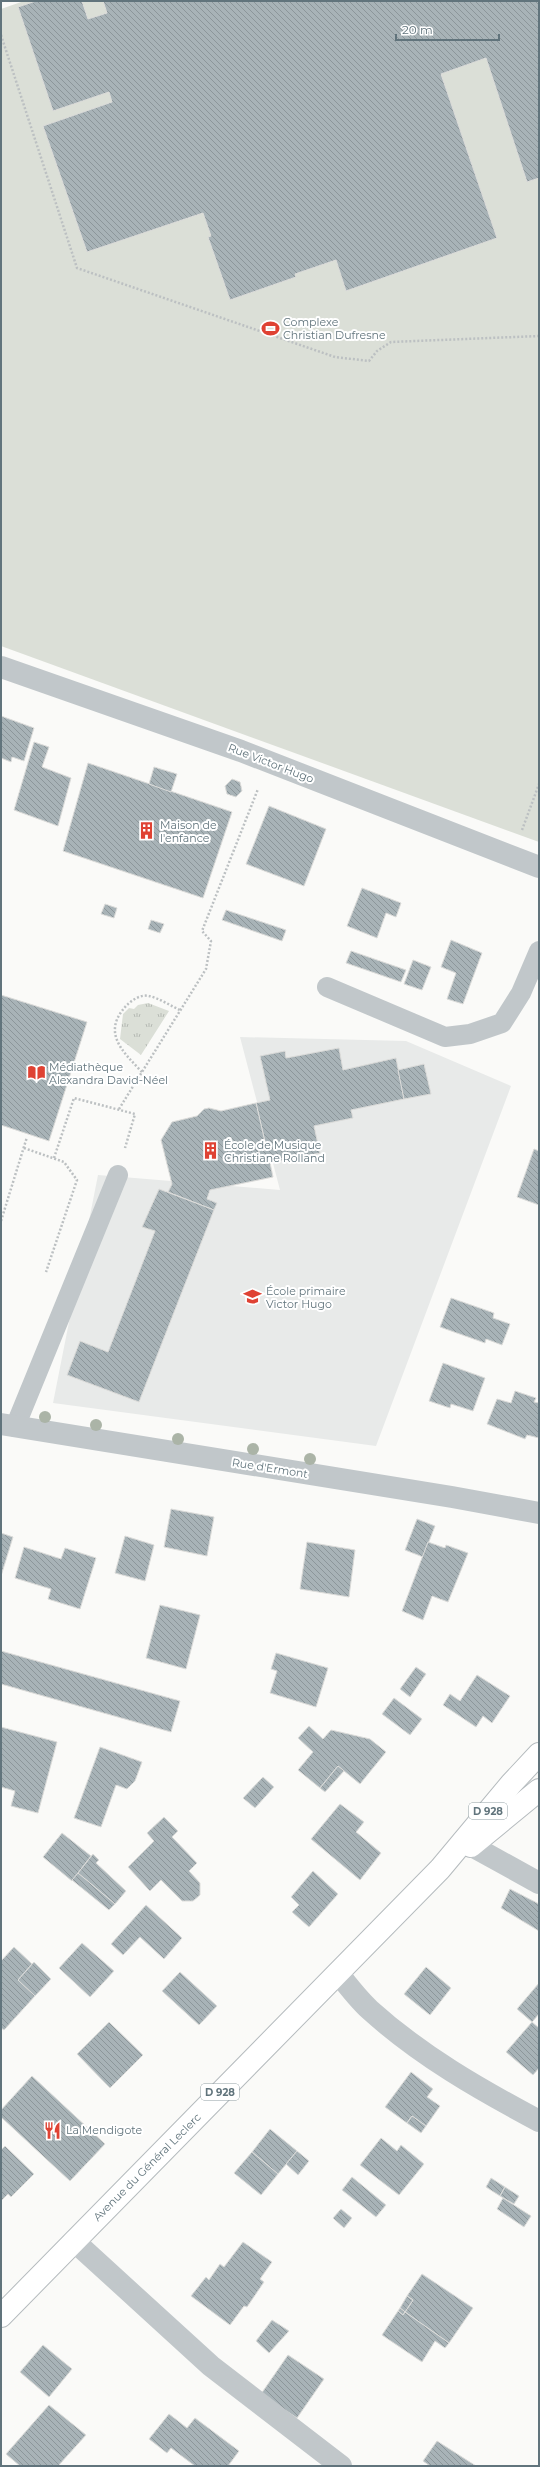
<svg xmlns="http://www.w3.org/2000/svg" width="540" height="2467" viewBox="0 0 540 2467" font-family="Montserrat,sans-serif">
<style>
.built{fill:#e8eae9}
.green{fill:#dbdfd7}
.park{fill:url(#park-tufts)}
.building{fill:url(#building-back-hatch);stroke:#dcdcda}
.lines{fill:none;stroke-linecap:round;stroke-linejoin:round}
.primary-casing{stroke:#b5bbbe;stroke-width:24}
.path{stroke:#bcc0c2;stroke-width:2.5;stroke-dasharray:2 2;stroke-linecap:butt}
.service{stroke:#c1c7ca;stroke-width:20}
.minor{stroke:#c1c7ca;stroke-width:22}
.tertiary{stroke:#c1c7ca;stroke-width:22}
.primary{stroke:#fff;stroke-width:22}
.tree{fill:#abb4a7}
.labels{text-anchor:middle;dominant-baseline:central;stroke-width:4;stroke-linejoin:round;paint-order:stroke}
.shield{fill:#fff;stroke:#909ea3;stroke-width:1}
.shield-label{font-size:10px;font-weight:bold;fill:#61747c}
.poi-label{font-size:11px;fill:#61747c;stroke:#fff;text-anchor:start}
.street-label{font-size:11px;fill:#61747c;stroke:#fff}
</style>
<defs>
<pattern id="park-tufts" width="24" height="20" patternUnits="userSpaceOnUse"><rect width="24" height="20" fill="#dbdfd7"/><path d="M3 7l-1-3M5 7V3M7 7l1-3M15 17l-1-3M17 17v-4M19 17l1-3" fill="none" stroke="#b5b9b3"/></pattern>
<pattern id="building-back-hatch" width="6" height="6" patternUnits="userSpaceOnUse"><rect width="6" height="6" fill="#a8b3b7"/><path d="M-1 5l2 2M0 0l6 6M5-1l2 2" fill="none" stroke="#8c969a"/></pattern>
</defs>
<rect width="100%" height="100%" fill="#fafaf8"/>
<polygon class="built" points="240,1037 406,1041 511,1086 376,1446 53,1403 98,1175 280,1190"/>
<polygon class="green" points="24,1 539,1 539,842 1,646 1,9"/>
<polygon class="park" points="148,1003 169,1011 141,1055 120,1039 123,1014 129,1008 134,1009 138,1005"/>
<g class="building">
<polygon points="36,1 82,1 88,19 107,13 103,1 539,1 539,178 527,182 486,58 441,74 497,238 346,291 336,260 295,274 296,277 230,300 208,237 211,236 203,213 87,252 43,126 112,102 109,92 53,111 18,7"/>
<polygon points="1,716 34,728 24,761 12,757 11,762 1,758"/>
<polygon points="34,742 49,747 42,767 71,778 58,826 14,810"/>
<polygon points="88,763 232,812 203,898 63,851"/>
<polygon points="154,767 177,774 171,792 149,784"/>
<polygon points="232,779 240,782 242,791 236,797 227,794 225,786"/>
<polygon points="269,806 326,829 304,886 246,864"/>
<polygon points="362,888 401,903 396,917 386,913 377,938 347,926"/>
<polygon points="105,904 117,908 114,918 101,914"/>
<polygon points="226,910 286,930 282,941 222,920"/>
<polygon points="151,920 164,924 160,933 148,929"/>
<polygon points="451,940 482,953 463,1004 447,999 456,973 441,967"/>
<polygon points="351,951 406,970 401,982 346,963"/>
<polygon points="413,960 431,967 422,990 404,984"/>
<polygon points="1,995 87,1022 49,1141 1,1125"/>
<polygon points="339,1048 343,1070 396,1058 404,1099 351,1110 353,1118 314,1126 320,1153 270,1163 269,1158 261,1160 257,1144 265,1142 256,1103 270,1100 260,1056 285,1051 286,1058"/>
<polygon points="424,1064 431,1094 404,1099 398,1070"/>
<polygon points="256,1103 265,1142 257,1144 261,1160 269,1158 273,1177 210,1190 207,1199 217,1203 214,1210 168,1192 172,1184 161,1140 172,1122 197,1116 204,1109 209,1108 221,1111"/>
<polygon points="534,1149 539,1151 539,1205 517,1197"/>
<polygon points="159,1189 214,1210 139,1402 67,1375 80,1341 108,1352 155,1231 142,1227"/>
<polygon points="451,1298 494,1313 493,1318 510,1324 502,1345 486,1339 485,1343 440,1327"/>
<polygon points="443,1363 485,1378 473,1411 451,1404 450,1408 429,1401"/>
<polygon points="515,1391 536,1398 534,1402 539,1403 539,1438 527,1435 525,1439 487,1424 497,1399 511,1403"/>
<polygon points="171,1509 214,1517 207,1556 164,1547"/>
<polygon points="417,1519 435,1526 423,1557 405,1550"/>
<polygon points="1,1533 13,1537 1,1576"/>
<polygon points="125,1536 154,1545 145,1581 115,1573"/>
<polygon points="307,1542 355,1550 349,1597 300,1589"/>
<polygon points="428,1542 445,1548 446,1545 468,1553 448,1602 432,1596 423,1620 402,1611"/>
<polygon points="24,1547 61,1559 65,1548 96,1558 80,1609 48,1599 51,1589 15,1578"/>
<polygon points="160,1605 200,1615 186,1669 146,1658"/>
<polygon points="1,1651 180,1701 171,1732 1,1684"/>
<polygon points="276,1653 328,1668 316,1707 270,1693 277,1671 271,1669"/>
<polygon points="416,1667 426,1674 410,1697 400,1689"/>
<polygon points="477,1675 510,1696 492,1723 483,1716 476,1727 443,1705 450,1694 460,1701"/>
<polygon points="394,1698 422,1719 410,1735 382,1714"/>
<polygon points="309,1726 323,1739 331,1730 370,1739 386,1752 360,1784 338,1766 320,1788 298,1770 313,1752 298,1738"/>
<polygon points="1,1727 57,1742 38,1813 11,1806 15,1791 1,1787"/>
<polygon points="100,1747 142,1762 135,1781 127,1789 116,1785 101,1827 74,1818"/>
<polygon points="338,1766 344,1771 325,1792 320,1788"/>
<polygon points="263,1777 274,1787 255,1808 243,1798"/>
<polygon points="340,1804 364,1822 356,1832 381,1853 360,1880 311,1839"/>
<polygon points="164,1817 178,1831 172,1837 197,1863 189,1871 200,1883 200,1895 193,1901 182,1901 161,1880 150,1891 128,1867 154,1841 147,1833"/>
<polygon points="62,1833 91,1856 72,1881 43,1857"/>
<polygon points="93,1854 99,1860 96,1863 126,1891 115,1904 78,1873"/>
<polygon points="313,1871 338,1894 309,1927 292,1912 299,1905 291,1897"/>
<polygon points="78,1873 115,1904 109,1910 72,1880"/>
<polygon points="510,1889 539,1904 539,1931 501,1908"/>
<polygon points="146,1905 182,1938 164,1959 140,1937 123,1955 111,1944"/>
<polygon points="82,1943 114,1971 90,1997 59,1968"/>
<polygon points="14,1947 32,1964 18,1980 35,1996 4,2030 1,2028 1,1961"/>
<polygon points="34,1962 51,1979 35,1996 18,1980"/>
<polygon points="426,1967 451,1988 430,2015 404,1994"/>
<polygon points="180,1972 217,2006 199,2025 162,1991"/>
<polygon points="539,1983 539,2014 532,2022 517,2009"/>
<polygon points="109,2022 143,2055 110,2088 77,2054"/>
<polygon points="532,2022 539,2028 539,2068 533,2075 506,2052"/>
<polygon points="411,2072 433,2089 427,2097 440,2106 426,2126 412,2116 407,2123 385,2107"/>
<polygon points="32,2076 105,2144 70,2181 1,2117 1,2110"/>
<polygon points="412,2116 426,2126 421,2133 407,2123"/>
<polygon points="270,2129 297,2151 278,2174 252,2152"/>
<polygon points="381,2138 397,2151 401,2145 424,2164 399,2195 360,2165"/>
<polygon points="5,2146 34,2174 11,2197 8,2194 1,2201 1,2150"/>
<polygon points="297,2151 309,2161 298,2175 286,2164"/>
<polygon points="252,2152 278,2174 261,2195 234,2173"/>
<polygon points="352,2177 386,2205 376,2217 342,2190"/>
<polygon points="491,2178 505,2187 500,2196 486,2187"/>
<polygon points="505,2187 519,2196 514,2204 500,2196"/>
<polygon points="503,2198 531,2216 524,2227 497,2209"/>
<polygon points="341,2209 352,2218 344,2228 333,2218"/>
<polygon points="243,2242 272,2262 260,2279 264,2282 247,2307 244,2306 230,2325 191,2296 206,2277 209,2280 220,2264 224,2267"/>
<polygon points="422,2274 473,2308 449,2343 405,2312 413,2300 407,2296"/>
<polygon points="407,2296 413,2300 405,2312 400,2308"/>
<polygon points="400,2308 405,2312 403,2315 398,2311"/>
<polygon points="398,2311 403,2315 405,2312 449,2343 445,2348 435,2341 422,2362 382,2335"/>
<polygon points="272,2320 289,2331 269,2353 256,2341"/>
<polygon points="43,2345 72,2369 49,2397 20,2372"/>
<polygon points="288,2355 324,2379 297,2418 261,2394"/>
<polygon points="49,2405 86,2435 58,2466 20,2466 6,2454"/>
<polygon points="169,2414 187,2428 195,2418 239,2451 228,2466 195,2466 171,2448 167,2453 149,2439"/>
<polygon points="437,2441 476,2466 430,2466 423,2461"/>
</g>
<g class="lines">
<defs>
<g id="primary">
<polyline points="471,1846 539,1790"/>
<polyline points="1,2316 440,1869 511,1784 539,1754"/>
</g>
</defs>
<use href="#primary" class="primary-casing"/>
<g class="path">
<polyline points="1,35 77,268 335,357 369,361 377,351 391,342 539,336"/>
<polyline points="522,830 539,784"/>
<path d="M142 1072C122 1051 101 1032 127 1005 132 1000 141 994 149 996 159 998 171 1006 180 1010"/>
<polyline points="119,1109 206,969 211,941 202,931 258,789"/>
<polyline points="24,1148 64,1162 77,1180 46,1272"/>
<polyline points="54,1158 74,1098 135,1114 125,1148"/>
<polyline points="1,1221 27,1137"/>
</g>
<g class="service">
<polyline points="327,987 445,1037 470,1034 502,1023 521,993 539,951"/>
<polyline points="15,1427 118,1175"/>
</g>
<g class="minor">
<polyline points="1,667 241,751 539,867"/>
<polyline points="463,1841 539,1883"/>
<path d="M338 1973C348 1986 358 1999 370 2010 421 2056 479 2089 539 2121"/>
<polyline points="74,2241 211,2366 341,2466"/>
</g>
<polyline class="tertiary" points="1,1424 452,1497 539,1513"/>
<use href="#primary" class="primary"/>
</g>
<g class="tree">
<circle cx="45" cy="1417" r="6"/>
<circle cx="96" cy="1425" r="6"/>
<circle cx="178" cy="1439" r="6"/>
<circle cx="253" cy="1449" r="6"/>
<circle cx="310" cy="1459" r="6"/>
</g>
<defs>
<symbol id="stadium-bare" viewBox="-9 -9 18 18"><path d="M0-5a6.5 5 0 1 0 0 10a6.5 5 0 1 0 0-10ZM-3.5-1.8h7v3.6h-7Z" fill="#df4233" stroke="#fff" stroke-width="2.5" paint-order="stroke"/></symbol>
<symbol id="building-bare" viewBox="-9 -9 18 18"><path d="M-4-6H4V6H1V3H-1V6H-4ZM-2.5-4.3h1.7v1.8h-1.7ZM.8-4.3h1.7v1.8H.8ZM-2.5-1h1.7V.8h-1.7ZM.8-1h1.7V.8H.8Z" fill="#df4233" stroke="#fff" stroke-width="2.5" paint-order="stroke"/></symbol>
<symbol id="library-bare" viewBox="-9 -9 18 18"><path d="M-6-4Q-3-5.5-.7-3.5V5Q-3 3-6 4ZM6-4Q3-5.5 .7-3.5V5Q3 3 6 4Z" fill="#df4233" stroke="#fff" stroke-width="2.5" paint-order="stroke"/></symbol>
<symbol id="school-bare" viewBox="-9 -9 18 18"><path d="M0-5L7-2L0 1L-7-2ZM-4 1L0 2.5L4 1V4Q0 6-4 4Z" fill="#df4233" stroke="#fff" stroke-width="2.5" paint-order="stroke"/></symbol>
<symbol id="restaurant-bare" viewBox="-9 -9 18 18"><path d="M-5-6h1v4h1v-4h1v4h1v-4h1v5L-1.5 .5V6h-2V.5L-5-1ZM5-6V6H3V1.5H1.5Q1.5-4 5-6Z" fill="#df4233" stroke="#fff" stroke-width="2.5" paint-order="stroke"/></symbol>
</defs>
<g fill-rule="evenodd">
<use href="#stadium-bare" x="258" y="316" width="25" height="25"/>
<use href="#building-bare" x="134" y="818" width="25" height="25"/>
<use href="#library-bare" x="24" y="1060" width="25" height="25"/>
<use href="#building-bare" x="198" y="1138" width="25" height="25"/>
<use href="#school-bare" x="240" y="1284" width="25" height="25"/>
<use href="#restaurant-bare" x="40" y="2118" width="25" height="25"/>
</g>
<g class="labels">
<g class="shield">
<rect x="469" y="1803" width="38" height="16" rx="3"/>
<rect x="201" y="2084" width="38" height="16" rx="3"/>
</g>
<g class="shield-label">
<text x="488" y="1811">D 928</text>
<text x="220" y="2092">D 928</text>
</g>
<g class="poi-label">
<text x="283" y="322">Complexe<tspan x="283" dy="13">Christian Dufresne</tspan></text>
<text x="160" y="825">Maison de<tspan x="160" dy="13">l'enfance</tspan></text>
<text x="49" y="1067">Médiathèque<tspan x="49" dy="13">Alexandra David-Néel</tspan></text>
<text x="224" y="1145">École de Musique<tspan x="224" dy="13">Christiane Rolland</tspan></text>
<text x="266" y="1291">École primaire<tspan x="266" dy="13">Victor Hugo</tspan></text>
<text x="66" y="2130">La Mendigote</text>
</g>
<g class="street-label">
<text transform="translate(271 763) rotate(21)">Rue Victor Hugo</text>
<text transform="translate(270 1468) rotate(9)">Rue d'Ermont</text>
<text transform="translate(147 2167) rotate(-45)">Avenue du Général Leclerc</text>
</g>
</g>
<rect width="540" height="2467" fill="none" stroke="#61747c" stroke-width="4"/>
<path d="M396 34v6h103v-6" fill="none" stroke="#61747c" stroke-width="2"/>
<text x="402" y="34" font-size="12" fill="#61747c" stroke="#ffffff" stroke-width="3" paint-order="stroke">20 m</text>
</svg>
